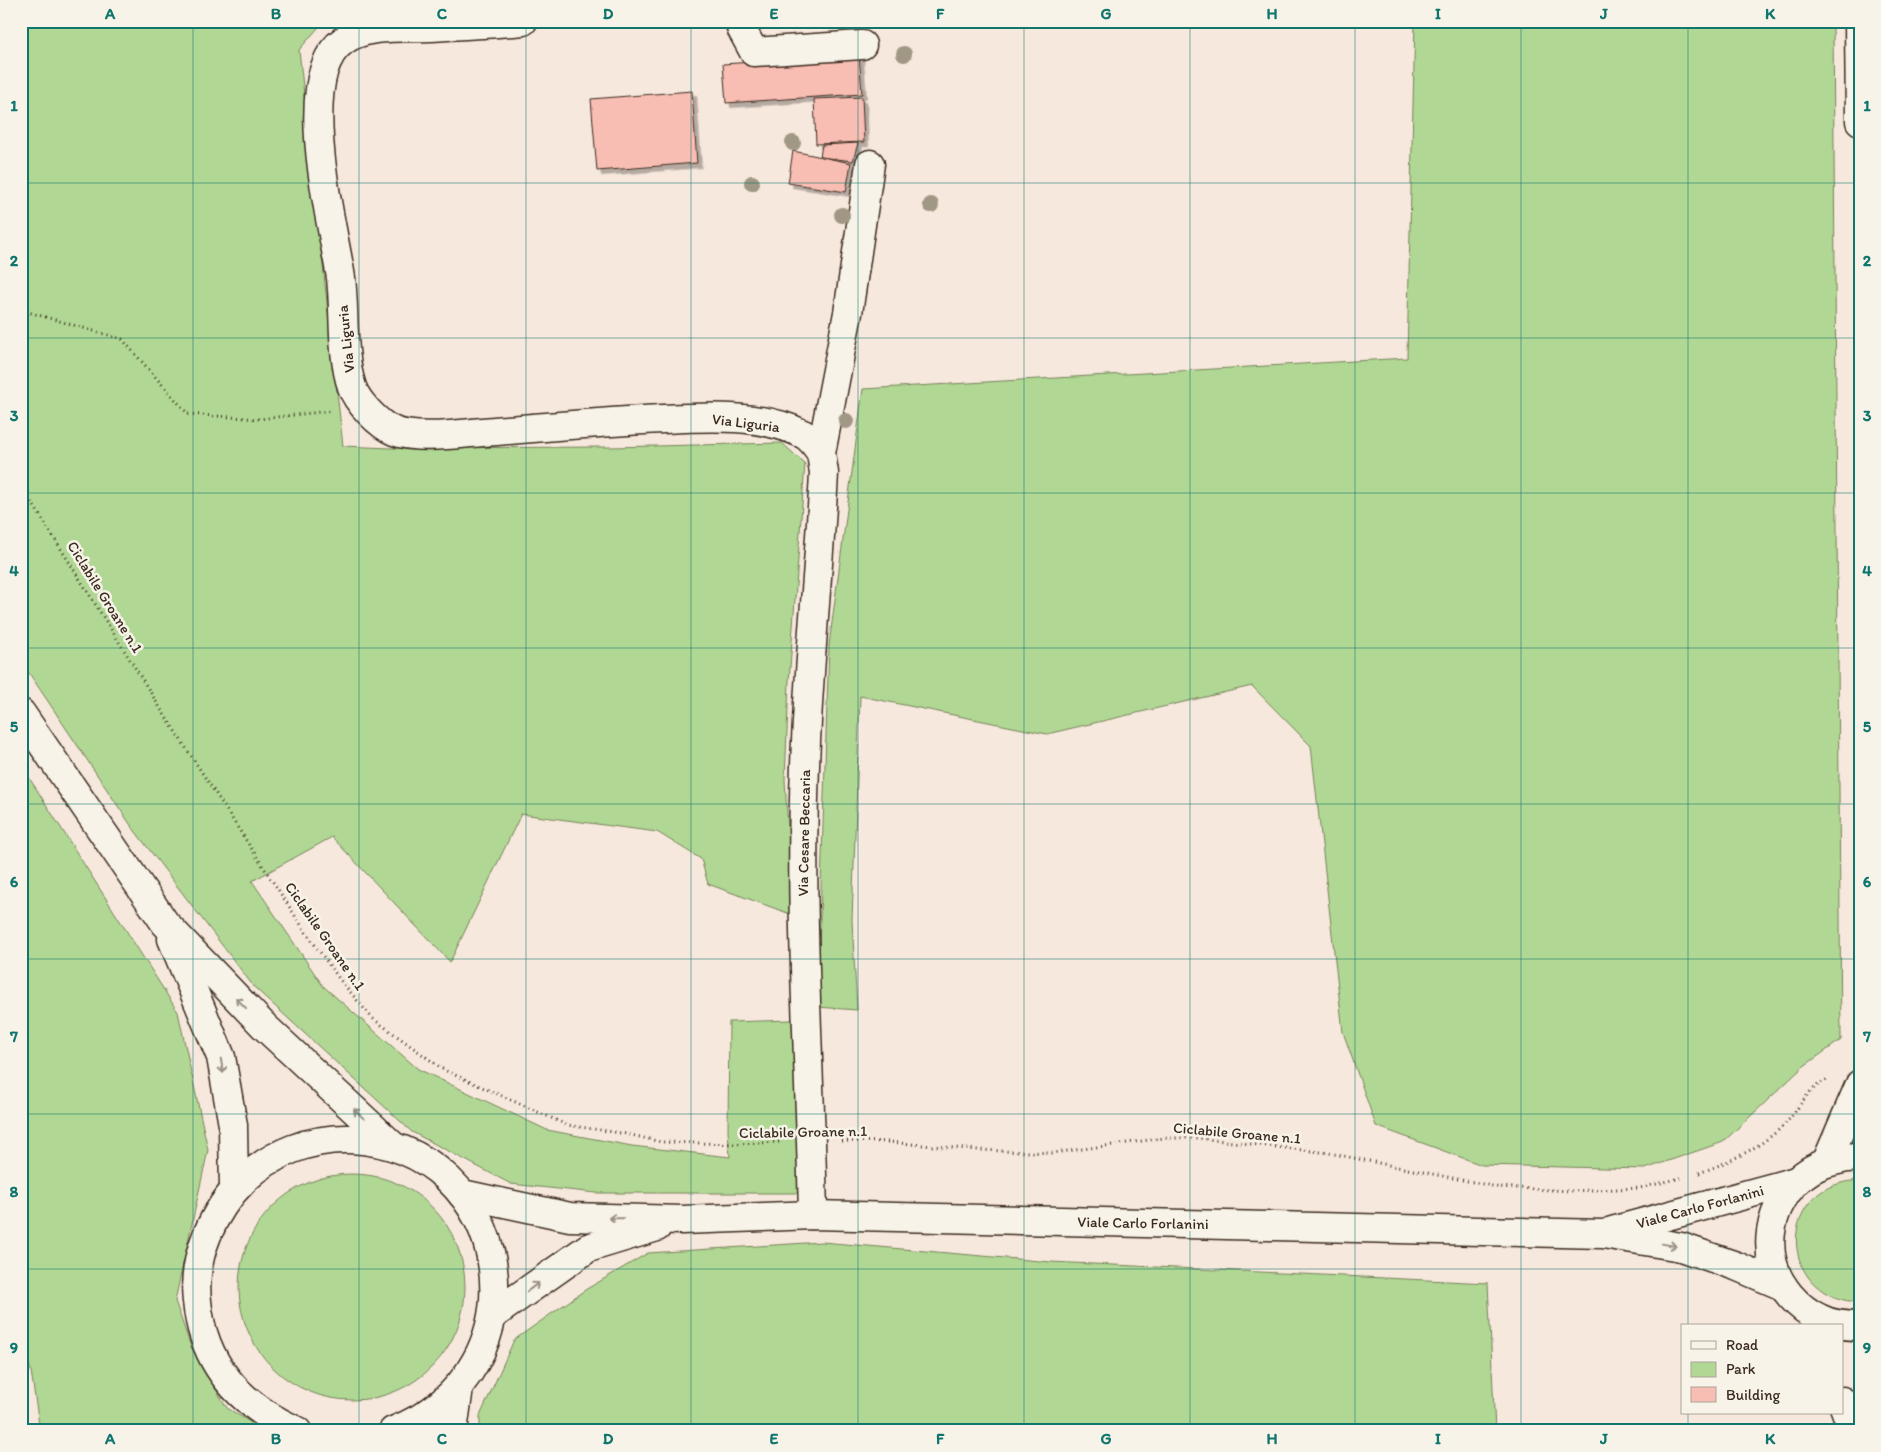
<svg xmlns="http://www.w3.org/2000/svg" width="1881" height="1452" viewBox="0 0 1881 1452" font-family="Itim,sans-serif">
<style>
.green{fill:#b0d894;stroke:#768159}
.building{fill:#f8bdb3;stroke:#3b2a1e;filter:url(#shadow)}
.lines{fill:none;stroke-linecap:round;stroke-linejoin:round}
.minor-casing{stroke:#3b2a1e;stroke-width:31}
.path{stroke:#3b2a1e;stroke-width:3;stroke-dasharray:1 4;stroke-linecap:butt}
.minor{stroke:#f7f3e8;stroke-width:28}
.tree{fill:#a09884}
.oneway{stroke:#998e83}
.grid{fill:none;stroke:#0f766e;stroke-width:1;stroke-opacity:0.55}
.labels{text-anchor:middle;dominant-baseline:central;stroke-width:5;stroke-linejoin:round;paint-order:stroke}
.street-label{font-size:15px;fill:#3b2a1e;stroke:#f7f3e8}
.neatline{fill:none;stroke:#0f766e;stroke-width:2}
.grid-label{font-size:16px;text-anchor:middle;font-weight:bold;fill:#0f766e}
</style>
<defs>
<filter id="shadow"><feDropShadow dx="4.5" dy="4.5" stdDeviation="0" flood-color="#0004"/></filter>
</defs>
<rect width="100%" height="100%" fill="#f7e8dd"/>
<filter id="ink" filterUnits="userSpaceOnUse"><feTurbulence type="fractalNoise" baseFrequency=".02" numOctaves="2"/><feDisplacementMap in="SourceGraphic" scale="10" xChannelSelector="R" yChannelSelector="G"/><feConvolveMatrix kernelMatrix="1 2 1 2 8 2 1 2 1" color-interpolation-filters="sRGB"/></filter>
<g filter="url(#ink)">
<g class="green">
<polygon points="21,21 324,21 299,50 343,446 390,448 612,447 782,443 805,464 789,681 785,780 793,915 708,884 701,859 657,832 521,814 450,962 332,837 252,881 323,986 418,1069 547,1130 632,1146 730,1157 728,1131 729,1022 792,1020 801,1193 596,1193 511,1184 412,1132 254,987 132,827 21,661"/>
<polygon points="1415,21 1833,21 1841,1040 1804,1066 1723,1142 1645,1169 1482,1165 1376,1126 1343,1032 1311,746 1252,686 1047,734 860,696 852,920 857,1010 817,1007 829,645 863,389 1407,358"/>
<polygon points="21,765 178,1012 208,1150 175,1301 191,1347 227,1408 265,1431 40,1431 31,1371 21,1335"/>
<circle cx="352" cy="1287" r="113"/>
<path d="M1860 1180V1302C1783 1300 1775 1200 1841 1183 1847 1181 1854 1181 1860 1180Z"/>
<polygon points="822,1242 1051,1262 1488,1283 1495,1431 480,1431 480,1416 514,1340 585,1290 648,1253"/>
</g>
<g class="building">
<polygon points="859,55 862,94 726,103 723,64"/>
<polygon points="692,91 697,163 597,171 591,99"/>
<polygon points="862,97 864,142 816,144 814,99"/>
<polygon points="858,143 853,161 820,157 822,145"/>
<polygon points="793,151 851,163 846,192 788,183"/>
</g>
<g class="lines">
<defs>
<g id="minor">
<path d="M523 21C492 24 461 25 430 27 403 28 366 24 343 41 293 76 333 225 341 278 345 311 341 355 352 387 357 402 379 425 394 431 416 440 458 434 482 432 536 428 590 423 644 420 694 418 757 411 803 434 811 438 816 446 821 453"/>
<polyline points="741,21 741,28 754,52 862,45"/>
<polyline points="1859,21 1860,121"/>
<polyline points="21,713 165,923 265,1027 393,1146"/>
<polyline points="172,939 221,1057 233,1125 234,1190"/>
<path d="M1860 1158C1851 1156 1842 1159 1834 1161 1789 1170 1761 1221 1773 1264 1779 1287 1798 1308 1819 1318 1832 1325 1846 1326 1860 1326"/>
<polyline points="1826,1163 1860,1084"/>
<polyline points="462,1194 570,1217 682,1220 813,1215 1603,1234 1681,1247 1736,1266 1783,1286"/>
<path d="M813 1215C810 1065 799 916 805 766 808 669 819 571 824 473L821 453 848 313 870 164"/>
<polyline points="1612,1231 1796,1181"/>
<polyline points="493,1315 588,1248 657,1227"/>
<polyline points="1842,1401 1853,1431"/>
<path d="M297 1431C240 1405 203 1365 197 1301 192 1256 213 1210 245 1179 272 1153 311 1138 349 1139 516 1146 550 1371 393 1431"/>
<polyline points="453,1431 459,1387"/>
</g>
</defs>
<use href="#minor" class="minor-casing"/>
<g class="path">
<polyline points="21,310 122,339 188,414 259,419 329,411"/>
<polyline points="21,485 162,711 305,931 340,980 372,1018 444,1070 567,1125 627,1134 661,1142 735,1144 780,1142"/>
<polyline points="842,1141 889,1142 978,1150 1053,1153 1164,1138 1198,1138 1329,1153 1497,1187 1571,1191 1640,1188 1681,1178"/>
<path d="M1699 1173C1729 1162 1760 1148 1783 1126 1800 1109 1805 1090 1828 1079"/>
</g>
<use href="#minor" class="minor"/>
</g>
<g class="tree">
<circle cx="904" cy="54" r="8"/>
<circle cx="793" cy="143" r="8"/>
<circle cx="752" cy="183" r="8"/>
<circle cx="931" cy="205" r="8"/>
<circle cx="842" cy="215" r="8"/>
<circle cx="846" cy="421" r="8"/>
</g>
<defs><path id="oneway-shaft" d="M-6 0H5M1.5-3L5.5 0L1.5 3" fill="none" stroke-width="1.6" stroke-linecap="round" stroke-linejoin="round" transform="scale(1.25)"/></defs>
<g class="oneway">
<use href="#oneway-shaft" transform="translate(241 1003) rotate(-134)"/>
<use href="#oneway-shaft" transform="translate(222 1066) rotate(80)"/>
<use href="#oneway-shaft" transform="translate(359 1114) rotate(-137)"/>
<use href="#oneway-shaft" transform="translate(616 1218) rotate(-179)"/>
<use href="#oneway-shaft" transform="translate(1669 1245) rotate(10)"/>
<use href="#oneway-shaft" transform="translate(533 1287) rotate(-36)"/>
</g>
</g>
<path class="grid" d="M193 21V1431M359 21V1431M526 21V1431M691 21V1431M858 21V1431M1024 21V1431M1190 21V1431M1355 21V1431M1521 21V1431M1688 21V1326M21 183H1860M21 338H1860M21 493H1860M21 648H1860M21 804H1860M21 959H1860M21 1114H1860M21 1269H1860M1688 1413V1431"/>
<g class="labels">
<g class="street-label">
<text transform="translate(346 339) rotate(-96)">Via Liguria</text>
<text transform="translate(746 423) rotate(7)">Via Liguria</text>
<text transform="translate(105 597) rotate(58)">Ciclabile Groane n.1</text>
<text transform="translate(804 833) rotate(-89)">Via Cesare Beccaria</text>
<text transform="translate(325 936) rotate(55)">Ciclabile Groane n.1</text>
<text transform="translate(803 1132) rotate(-1)">Ciclabile Groane n.1</text>
<text transform="translate(1237 1133) rotate(5)">Ciclabile Groane n.1</text>
<text transform="translate(1700 1207) rotate(-15)">Viale Carlo Forlanini</text>
<text transform="translate(1143 1223) rotate(1)">Viale Carlo Forlanini</text>
</g>
</g>
<rect width="1881" height="1452" fill="none" stroke="#f7f3e8" stroke-width="55"/>
<rect x="1681" y="1324" width="162" height="90" fill="#f7f3e8" stroke="#aca397"/>
<rect x="1691" y="1341" width="25" height="8" fill="#f7f3e8" stroke="#aca397"/>
<text x="1726" y="1350" font-size="15" fill="#3b2a1e">Road</text>
<rect x="1691" y="1362" width="25" height="15" fill="#b0d894" stroke="#aca397"/>
<text x="1726" y="1374" font-size="15" fill="#3b2a1e">Park</text>
<rect x="1691" y="1387" width="25" height="15" fill="#f8bdb3" stroke="#aca397"/>
<text x="1726" y="1400" font-size="15" fill="#3b2a1e">Building</text>
<rect x="28" y="28" width="1826" height="1396" class="neatline"/>
<g class="grid-label">
<text x="110" y="19">A</text>
<text x="276" y="19">B</text>
<text x="442" y="19">C</text>
<text x="608" y="19">D</text>
<text x="774" y="19">E</text>
<text x="940" y="19">F</text>
<text x="1106" y="19">G</text>
<text x="1272" y="19">H</text>
<text x="1438" y="19">I</text>
<text x="1604" y="19">J</text>
<text x="1770" y="19">K</text>
<text x="14" y="111">1</text>
<text x="1867" y="111">1</text>
<text x="14" y="266">2</text>
<text x="1867" y="266">2</text>
<text x="14" y="421">3</text>
<text x="1867" y="421">3</text>
<text x="14" y="576">4</text>
<text x="1867" y="576">4</text>
<text x="14" y="732">5</text>
<text x="1867" y="732">5</text>
<text x="14" y="887">6</text>
<text x="1867" y="887">6</text>
<text x="14" y="1042">7</text>
<text x="1867" y="1042">7</text>
<text x="14" y="1197">8</text>
<text x="1867" y="1197">8</text>
<text x="14" y="1353">9</text>
<text x="1867" y="1353">9</text>
<text x="110" y="1444">A</text>
<text x="276" y="1444">B</text>
<text x="442" y="1444">C</text>
<text x="608" y="1444">D</text>
<text x="774" y="1444">E</text>
<text x="940" y="1444">F</text>
<text x="1106" y="1444">G</text>
<text x="1272" y="1444">H</text>
<text x="1438" y="1444">I</text>
<text x="1604" y="1444">J</text>
<text x="1770" y="1444">K</text>
</g>
</svg>
